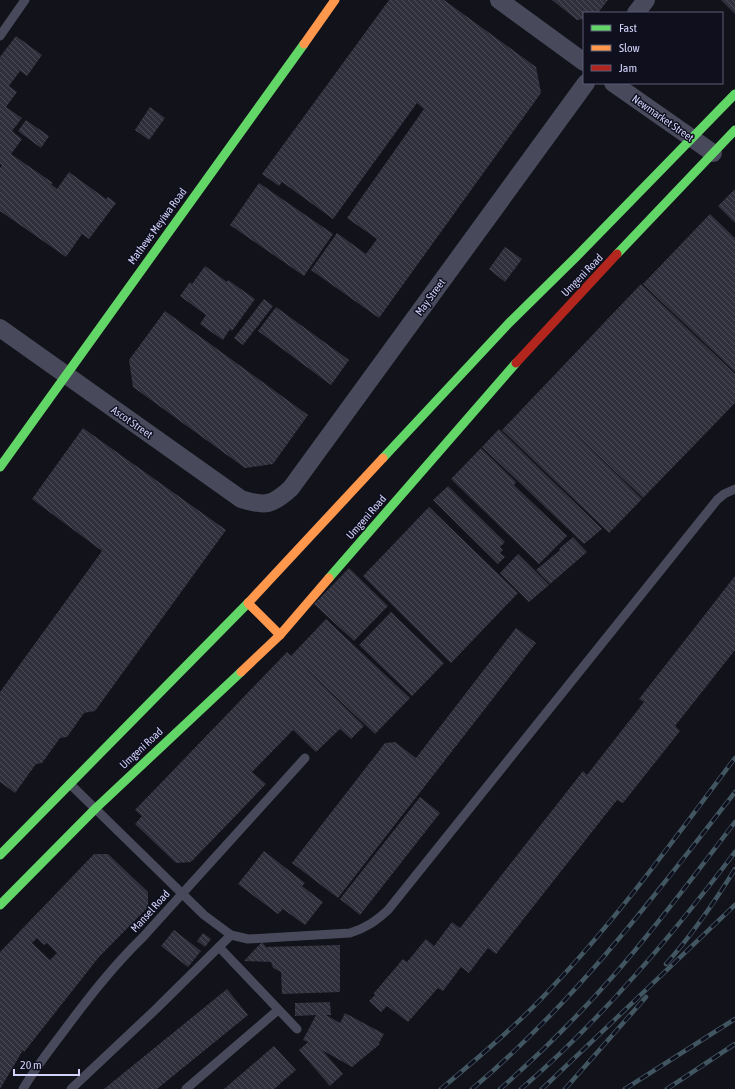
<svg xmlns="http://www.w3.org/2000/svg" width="735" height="1089" viewBox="0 0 735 1089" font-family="'Asap Condensed',sans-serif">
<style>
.building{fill:url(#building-back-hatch);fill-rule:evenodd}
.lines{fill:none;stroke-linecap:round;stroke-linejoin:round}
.lane{stroke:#48495a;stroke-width:9}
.street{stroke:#48495a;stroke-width:18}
.fast{stroke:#63d668;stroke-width:9}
.slow{stroke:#ff974d;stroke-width:9}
.jam{stroke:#b3261e;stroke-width:9}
.rail-casing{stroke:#415660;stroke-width:4.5}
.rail{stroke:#0f0f1e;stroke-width:3;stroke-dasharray:9;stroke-linecap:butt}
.labels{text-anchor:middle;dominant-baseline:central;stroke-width:3;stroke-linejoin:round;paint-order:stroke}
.street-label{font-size:11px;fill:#d1d2fa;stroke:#0f0f1e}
</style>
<defs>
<pattern id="building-back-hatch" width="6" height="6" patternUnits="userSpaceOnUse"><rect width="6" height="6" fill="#30303d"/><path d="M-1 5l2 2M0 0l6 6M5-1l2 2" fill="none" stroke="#4d4d5a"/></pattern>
</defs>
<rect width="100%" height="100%" fill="#12121a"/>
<g class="building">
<polygon points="389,0 444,0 536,67 541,93 379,318 311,270 337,233 366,254 377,239 347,218 424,109 417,103 333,219 282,182 279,186 262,174"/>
<polygon points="552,0 608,0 598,13 584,13 584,19 577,20"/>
<polygon points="721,0 735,0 735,14"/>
<polygon points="16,36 42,55 27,76 20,71 9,86 17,92 6,107 22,118 12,131 22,139 11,154 53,183 51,184 57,189 69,172 106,199 108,197 116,203 89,239 82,234 66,257 0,211 0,168 2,165 0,164 0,57"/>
<polygon points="150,107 165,118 149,140 135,130"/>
<polygon points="26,120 49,136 41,148 18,131"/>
<polygon points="259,183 333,234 304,276 230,225"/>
<polygon points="735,189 735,223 718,206"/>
<polygon points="710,214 735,238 735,372 643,284"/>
<polygon points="505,247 522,259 505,282 489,269"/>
<polygon points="205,266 227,282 228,280 255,299 232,331 230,329 223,340 200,324 206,315 180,296 190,282 192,284"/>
<polygon points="641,284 735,374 735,403 643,498 563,422 642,499 609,533 502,430"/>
<polygon points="264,299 273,306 243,345 234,338"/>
<polygon points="276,307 349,360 331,385 258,331"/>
<polygon points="165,311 308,415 273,464 245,468 133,387 129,360"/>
<polygon points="83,428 226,530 95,711 84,713 67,737 60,738 42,763 36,764 15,793 0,782 0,692 102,551 32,499"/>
<polygon points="499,429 602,529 584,544 482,447"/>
<polygon points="481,448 516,482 514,485 567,536 539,564 451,479"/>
<polygon points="448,486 505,542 500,547 503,550 500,553 505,557 498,564 433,500"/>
<polygon points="429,507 518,593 451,663 363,576"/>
<polygon points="573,537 587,552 550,584 536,570 560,550 559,549"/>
<polygon points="518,554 549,585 529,602 500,573"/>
<polygon points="349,568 388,606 354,641 314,604"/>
<polygon points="735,576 735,650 675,726 680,731 623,803 617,800 496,954 488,948 469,973 461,967 443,991 438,988 408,1022 387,1006 381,1012 369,1001 375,995 374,993 403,959 407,962 426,939 434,946 452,922 460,928 583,771 587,775 644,702 639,699"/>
<polygon points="391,612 444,663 412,696 359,645"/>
<polygon points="326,619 410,698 375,734 299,662 364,726 351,739 340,729 316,752 293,730 252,772 266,784 191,862 176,863 135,824 142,816 135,810 287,652 291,656"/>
<polygon points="516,628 536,643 338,898 292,863 385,743 395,742 416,758"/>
<polygon points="420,797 440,813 360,915 340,899"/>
<polygon points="264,851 305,883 302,886 323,902 305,925 283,909 278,914 238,884"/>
<path d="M94 854H108L148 892V907L99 957 24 1052 23 1050 0 1089V952ZM37 938 44 945 47 943 57 953 50 960 32 943Z"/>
<polygon points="174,930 201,951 188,967 161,946"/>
<polygon points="203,933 211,939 205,947 197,941"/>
<polygon points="262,942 266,947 340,945 340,992 282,994 281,972 273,968 271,962 244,961"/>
<polygon points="227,989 248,1015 157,1089 104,1089"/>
<polygon points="330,1002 331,1015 326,1015 340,1023 345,1013 384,1034 379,1043 367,1037 380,1044 352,1067 322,1050 343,1074 330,1086 299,1050 308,1042 303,1040 316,1015 295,1016 295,1003"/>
<polygon points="274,1046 296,1070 274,1089 224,1089"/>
</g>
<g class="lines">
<g class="lane">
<polyline points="0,36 25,0"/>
<path d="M70 784 204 915 231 935 248 939 350 933C366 928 376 921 388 910L717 500 724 494 735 489"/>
<polyline points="219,947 297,1029"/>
<path d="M23 1089C34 1070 47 1053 60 1036 86 1001 112 967 143 937L305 758"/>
<polyline points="71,1089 155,1010 231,935"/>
<polyline points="186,1089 278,1010"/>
</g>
<g class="street">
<polyline points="499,0 584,62"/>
<polyline points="636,13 646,0"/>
<polyline points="613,83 713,153"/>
<path d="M0 328 241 499C265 507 273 505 291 488L586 83"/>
</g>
<g class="fast">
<polyline points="617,254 735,130"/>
<polyline points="383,458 509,323 577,256 735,94"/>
<polyline points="0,467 304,44"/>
<polyline points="329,578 516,363"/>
<polyline points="0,855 249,602"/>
<polyline points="0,905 96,808 241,672"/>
</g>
<g class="slow">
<polyline points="304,44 335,0"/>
<polyline points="249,602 383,458"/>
<polyline points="248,603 280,635"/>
<polyline points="241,672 280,635 329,578"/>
</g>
<polyline class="jam" points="516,363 617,254"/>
<defs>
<g id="rail">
<path d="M666 964C692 935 714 903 735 869"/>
<path d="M441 1089C480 1056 521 1022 555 984 621 914 677 835 735 758"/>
<path d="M472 1089C574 1003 654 897 735 792"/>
<path d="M500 1089C540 1054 579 1015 614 975 657 926 696 873 735 822"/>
<path d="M521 1089C603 1018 670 938 735 852"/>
<polyline points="542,1089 735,905"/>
<polyline points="565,1089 646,997"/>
<polyline points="625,1089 735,1019"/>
<polyline points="667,1089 735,1044"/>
</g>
</defs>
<use href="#rail" class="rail-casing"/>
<use href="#rail" class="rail"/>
</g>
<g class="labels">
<g class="street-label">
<text transform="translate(663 118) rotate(35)">Newmarket Street</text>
<text transform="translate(157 226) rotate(-54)">Mathews Meyiwa Road</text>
<text transform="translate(582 275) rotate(-46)">Umgeni Road</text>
<text transform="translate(430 297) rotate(-54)">May Street</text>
<text transform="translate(132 422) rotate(35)">Ascot Street</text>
<text transform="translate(366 517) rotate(-49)">Umgeni Road</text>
<text transform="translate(141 748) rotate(-43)">Umgeni Road</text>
<text transform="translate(150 911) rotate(-48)">Mansel Road</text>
</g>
</g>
<rect x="583" y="12" width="140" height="72" fill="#0f0f1e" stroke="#5d5d76"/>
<rect x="591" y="25" width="20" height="6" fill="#63d668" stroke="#5d5d76"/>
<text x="619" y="32" font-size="12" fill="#d1d2fa">Fast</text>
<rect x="591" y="45" width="20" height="6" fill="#ff974d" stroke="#5d5d76"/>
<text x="619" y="52" font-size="12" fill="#d1d2fa">Slow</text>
<rect x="591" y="65" width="20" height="6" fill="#b3261e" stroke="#5d5d76"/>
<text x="619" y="72" font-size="12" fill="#d1d2fa">Jam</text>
<path d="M14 1069v6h65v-6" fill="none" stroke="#d1d2fa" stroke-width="2"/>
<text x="20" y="1069" font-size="12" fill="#d1d2fa" stroke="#0f0f1e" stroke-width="3" paint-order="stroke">20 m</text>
</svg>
